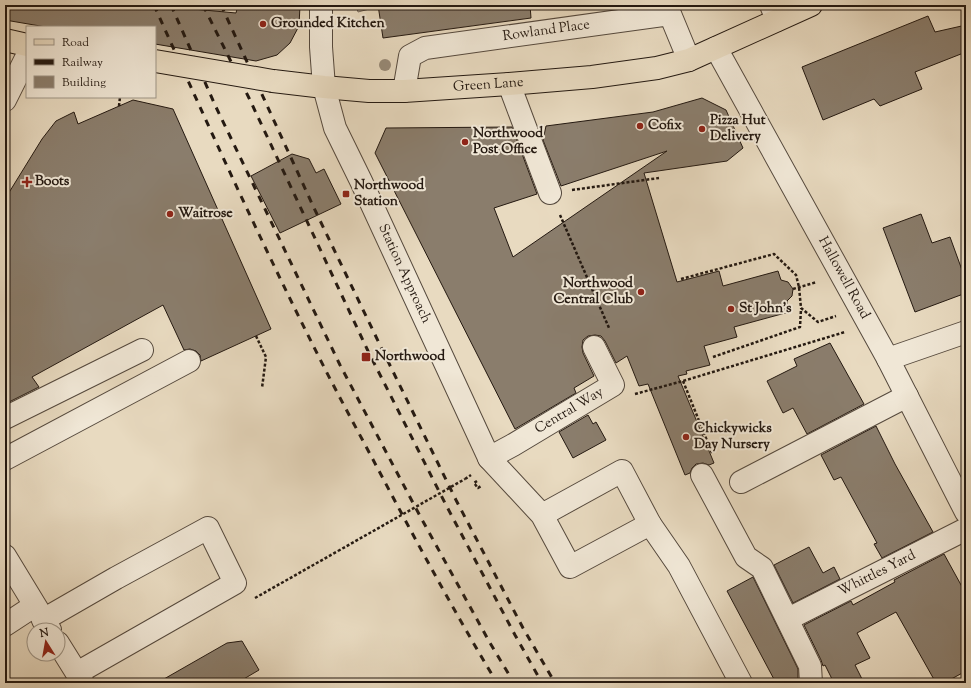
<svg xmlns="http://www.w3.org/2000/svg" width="971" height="688" viewBox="0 0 971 688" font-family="'Sorts Mill Goudy',serif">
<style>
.green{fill:#c7b9a2;stroke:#76695a}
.building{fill:#8a7d6c;stroke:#241911}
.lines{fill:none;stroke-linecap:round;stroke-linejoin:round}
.minor-casing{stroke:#55493d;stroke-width:24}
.major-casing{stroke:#241911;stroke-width:24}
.path{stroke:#241911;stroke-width:2.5;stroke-dasharray:3 2;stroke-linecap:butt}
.minor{stroke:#f0e7d6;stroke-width:22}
.major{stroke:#e8dac0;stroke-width:22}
.rail{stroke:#241911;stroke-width:3;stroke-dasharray:7 7;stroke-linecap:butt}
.major-bridge-casing{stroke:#241911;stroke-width:24;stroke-linecap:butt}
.path-bridge{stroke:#241911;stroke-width:2.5;stroke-dasharray:3 2;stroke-linecap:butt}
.major-bridge{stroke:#e8dac0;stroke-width:22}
.tree{fill:#978a77}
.poi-dot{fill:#8f2418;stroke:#f0e7d6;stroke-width:1.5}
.labels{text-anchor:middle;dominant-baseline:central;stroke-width:4;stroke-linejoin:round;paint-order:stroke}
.poi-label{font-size:14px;font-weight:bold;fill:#241911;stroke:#f0e7d6;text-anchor:start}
.street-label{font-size:14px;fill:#241911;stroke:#f0e7d6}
</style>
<rect width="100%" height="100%" fill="#e8dac0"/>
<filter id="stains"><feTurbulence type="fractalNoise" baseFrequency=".005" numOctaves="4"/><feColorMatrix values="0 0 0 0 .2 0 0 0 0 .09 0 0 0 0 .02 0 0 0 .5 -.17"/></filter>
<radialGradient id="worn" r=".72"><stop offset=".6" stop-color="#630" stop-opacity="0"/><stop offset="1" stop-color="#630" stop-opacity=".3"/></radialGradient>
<polygon class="green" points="356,5 372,5 373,8 358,12"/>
<g class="building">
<polygon points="5,5 150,5 236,13 238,5 300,5 299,26 290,43 277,55 256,61 155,44 155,27 46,27 5,20"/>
<polygon points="378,5 530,5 531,18 383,38"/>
<polygon points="928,16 935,32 966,25 966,52 915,72 922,89 880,106 874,99 823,120 802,67"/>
<polygon points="702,98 726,110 743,148 727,161 644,173 677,282 719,271 723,286 778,271 781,280 788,282 793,289 792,296 787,301 789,312 734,327 737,337 704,346 710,365 686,371 687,374 678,376 714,463 709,465 703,463 696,464 692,468 690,473 685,475 648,384 639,386 627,356 616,363 605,341 601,336 595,335 588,336 583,340 582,347 583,353 594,376 574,388 576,393 515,429 375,153 386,128 512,127 537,194 494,208 513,257 667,151 561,186 543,140 546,126 653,112"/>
<polygon points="133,100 173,109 271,329 201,361 200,355 196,351 190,349 184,350 163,305 32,377 39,387 5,404 5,199 42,139 56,121 74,112 78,124"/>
<polygon points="292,154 309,159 316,173 324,169 341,204 280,233 251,176"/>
<polygon points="921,214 932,243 950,237 966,281 966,293 915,312 883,228"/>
<polygon points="830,343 864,404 807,434 793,408 783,413 767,381 797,366 794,359"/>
<polygon points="588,415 593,424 596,422 606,440 573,458 559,432"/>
<polygon points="876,426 895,464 933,532 882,558 874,544 877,543 841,477 834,480 821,455"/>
<polygon points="809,547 823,573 834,567 840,579 793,603 774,565"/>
<polygon points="944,554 966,594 966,671 944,683 936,683 896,612 857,633 870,658 855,665 864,683 834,683 825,665 823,666 821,660 804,625 851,601 853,605 895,582 894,580"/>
<polygon points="753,577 798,669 798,679 791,683 776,683 727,591"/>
<polygon points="242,641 259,670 237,683 157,683 227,643"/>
</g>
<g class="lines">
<defs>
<g id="minor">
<path id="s1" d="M320 5 321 9V47L324 87 335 128 361 181 489 458 542 515 570 567 650 524 622 471 542 515"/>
<polyline points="771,5 777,20"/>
<path id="s2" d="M716 48 888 359 966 512"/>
<polyline points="509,84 550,193"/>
<path id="s3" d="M404 91 410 56 425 48 670 14 689 60"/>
<polyline points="5,100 27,56"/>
<polyline points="888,359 966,332"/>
<polyline points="5,418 142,350"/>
<path id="s4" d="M489 458 513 445 613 385 594 347"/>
<polyline points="5,459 189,361"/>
<polyline points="702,475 746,557 762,568 810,666 811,683"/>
<polyline points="741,482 907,396"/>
<polyline points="650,524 679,566 741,683"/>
<polyline points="5,556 50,630"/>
<path id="s5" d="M788 619 966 529"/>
<polyline points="43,620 116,578 208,528 235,583 77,673"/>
<polyline points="5,625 34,606"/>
<polyline points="58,643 83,683"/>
</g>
<g id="major">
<polyline points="5,40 27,45"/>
<path id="s6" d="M273 81 324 87 369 91H404L509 84 592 77 657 68 689 60 811 5"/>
</g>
</defs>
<use href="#minor" class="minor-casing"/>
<use href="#major" class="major-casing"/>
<g class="path">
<polyline points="119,106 120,97"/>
<polyline points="572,190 659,178"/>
<polyline points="560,215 609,328"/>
<polyline points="681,279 774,254 796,275 799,287 801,308 818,322 836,316"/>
<polyline points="793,289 817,282"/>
<polyline points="256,336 266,357 262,388"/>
<polyline points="713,357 800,327 801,309"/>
<polyline points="683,381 712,453"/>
<polyline points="635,394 683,381 845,332"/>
<polyline points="465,479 471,475"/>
<polyline points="477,481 474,483 478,488 481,486"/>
<polyline points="255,598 338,551"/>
</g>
<use href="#minor" class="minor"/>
<use href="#major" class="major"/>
<g class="rail">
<path d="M154 5C209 128 265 251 326 371 343 404 361 437 378 469 416 541 455 613 497 683"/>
<polyline points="171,5 215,105 340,365 420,516 490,643 514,683"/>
<polyline points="203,5 249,98 368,351 446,505 515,635 542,683"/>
<polyline points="221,5 314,208 380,345 456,500 523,628 555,683"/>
</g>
<defs>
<polyline id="major-bridge" points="155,61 273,81"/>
</defs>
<use href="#major-bridge" class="major-bridge-casing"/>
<polyline class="path-bridge" points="338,551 465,479"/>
<use href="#major-bridge" class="major-bridge"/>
</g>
<circle class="tree" cx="385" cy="65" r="6"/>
<g class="poi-dot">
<circle cx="263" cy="24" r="4"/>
<circle cx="640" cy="126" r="4"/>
<circle cx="702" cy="129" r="4"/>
<circle cx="465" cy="142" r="4"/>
<path d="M25 176h4v4h4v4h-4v4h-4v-4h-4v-4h4z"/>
<rect x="342" y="190" width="8" height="8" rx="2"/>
<circle cx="170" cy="214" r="4"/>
<circle cx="641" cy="292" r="4"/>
<circle cx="731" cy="309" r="4"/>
<rect x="361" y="352" width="10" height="10" rx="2"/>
<circle cx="686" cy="437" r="4"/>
</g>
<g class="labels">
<g class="poi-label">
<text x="271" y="24">Grounded Kitchen</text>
<text x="710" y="121">Pizza Hut<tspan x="710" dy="16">Delivery</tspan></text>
<text x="648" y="126">Cofix</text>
<text x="473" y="134">Northwood<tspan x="473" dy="16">Post Office</tspan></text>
<text x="35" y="182">Boots</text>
<text x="354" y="186">Northwood<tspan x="354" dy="16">Station</tspan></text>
<text x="178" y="214">Waitrose</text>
<text x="633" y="284" text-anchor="end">Northwood<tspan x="633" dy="16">Central Club</tspan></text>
<text x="739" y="309">St John's</text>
<text x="375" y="357">Northwood</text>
<text x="694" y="429">Chickywicks<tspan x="694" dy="16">Day Nursery</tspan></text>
</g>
<g class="street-label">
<text stroke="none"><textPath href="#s3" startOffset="175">Rowland Place</textPath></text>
<text stroke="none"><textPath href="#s6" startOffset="216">Green Lane</textPath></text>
<text stroke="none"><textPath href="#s1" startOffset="286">Station Approach</textPath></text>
<text stroke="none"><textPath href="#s2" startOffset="263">Hallowell Road</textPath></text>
<text stroke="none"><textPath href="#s4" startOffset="93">Central Way</textPath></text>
<text stroke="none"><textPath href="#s5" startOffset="100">Whittles Yard</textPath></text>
</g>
</g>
<rect width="971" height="688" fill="none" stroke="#e8dac0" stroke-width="20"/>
<rect x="6" y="6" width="959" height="676" fill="none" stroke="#241911" stroke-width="2"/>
<rect x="10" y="10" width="951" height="668" fill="none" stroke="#241911"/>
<rect x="26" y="26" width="130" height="72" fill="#f0e7d6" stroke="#9e9587"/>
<rect x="34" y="39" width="20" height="6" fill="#e8dac0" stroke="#9e9587"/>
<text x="62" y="46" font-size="12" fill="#241911">Road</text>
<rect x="34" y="59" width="20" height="6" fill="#241911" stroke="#9e9587"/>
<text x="62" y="66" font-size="12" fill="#241911">Railway</text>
<rect x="34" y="76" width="20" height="12" fill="#8a7d6c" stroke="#9e9587"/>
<text x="62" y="86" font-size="12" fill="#241911">Building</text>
<g transform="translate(46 642) rotate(349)"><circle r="19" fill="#f0e7d6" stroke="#9e9587"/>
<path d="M0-3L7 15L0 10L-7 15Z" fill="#8f2418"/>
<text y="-6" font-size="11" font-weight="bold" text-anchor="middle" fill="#241911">N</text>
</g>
<rect width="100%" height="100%" filter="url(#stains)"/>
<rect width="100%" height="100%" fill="url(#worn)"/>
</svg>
